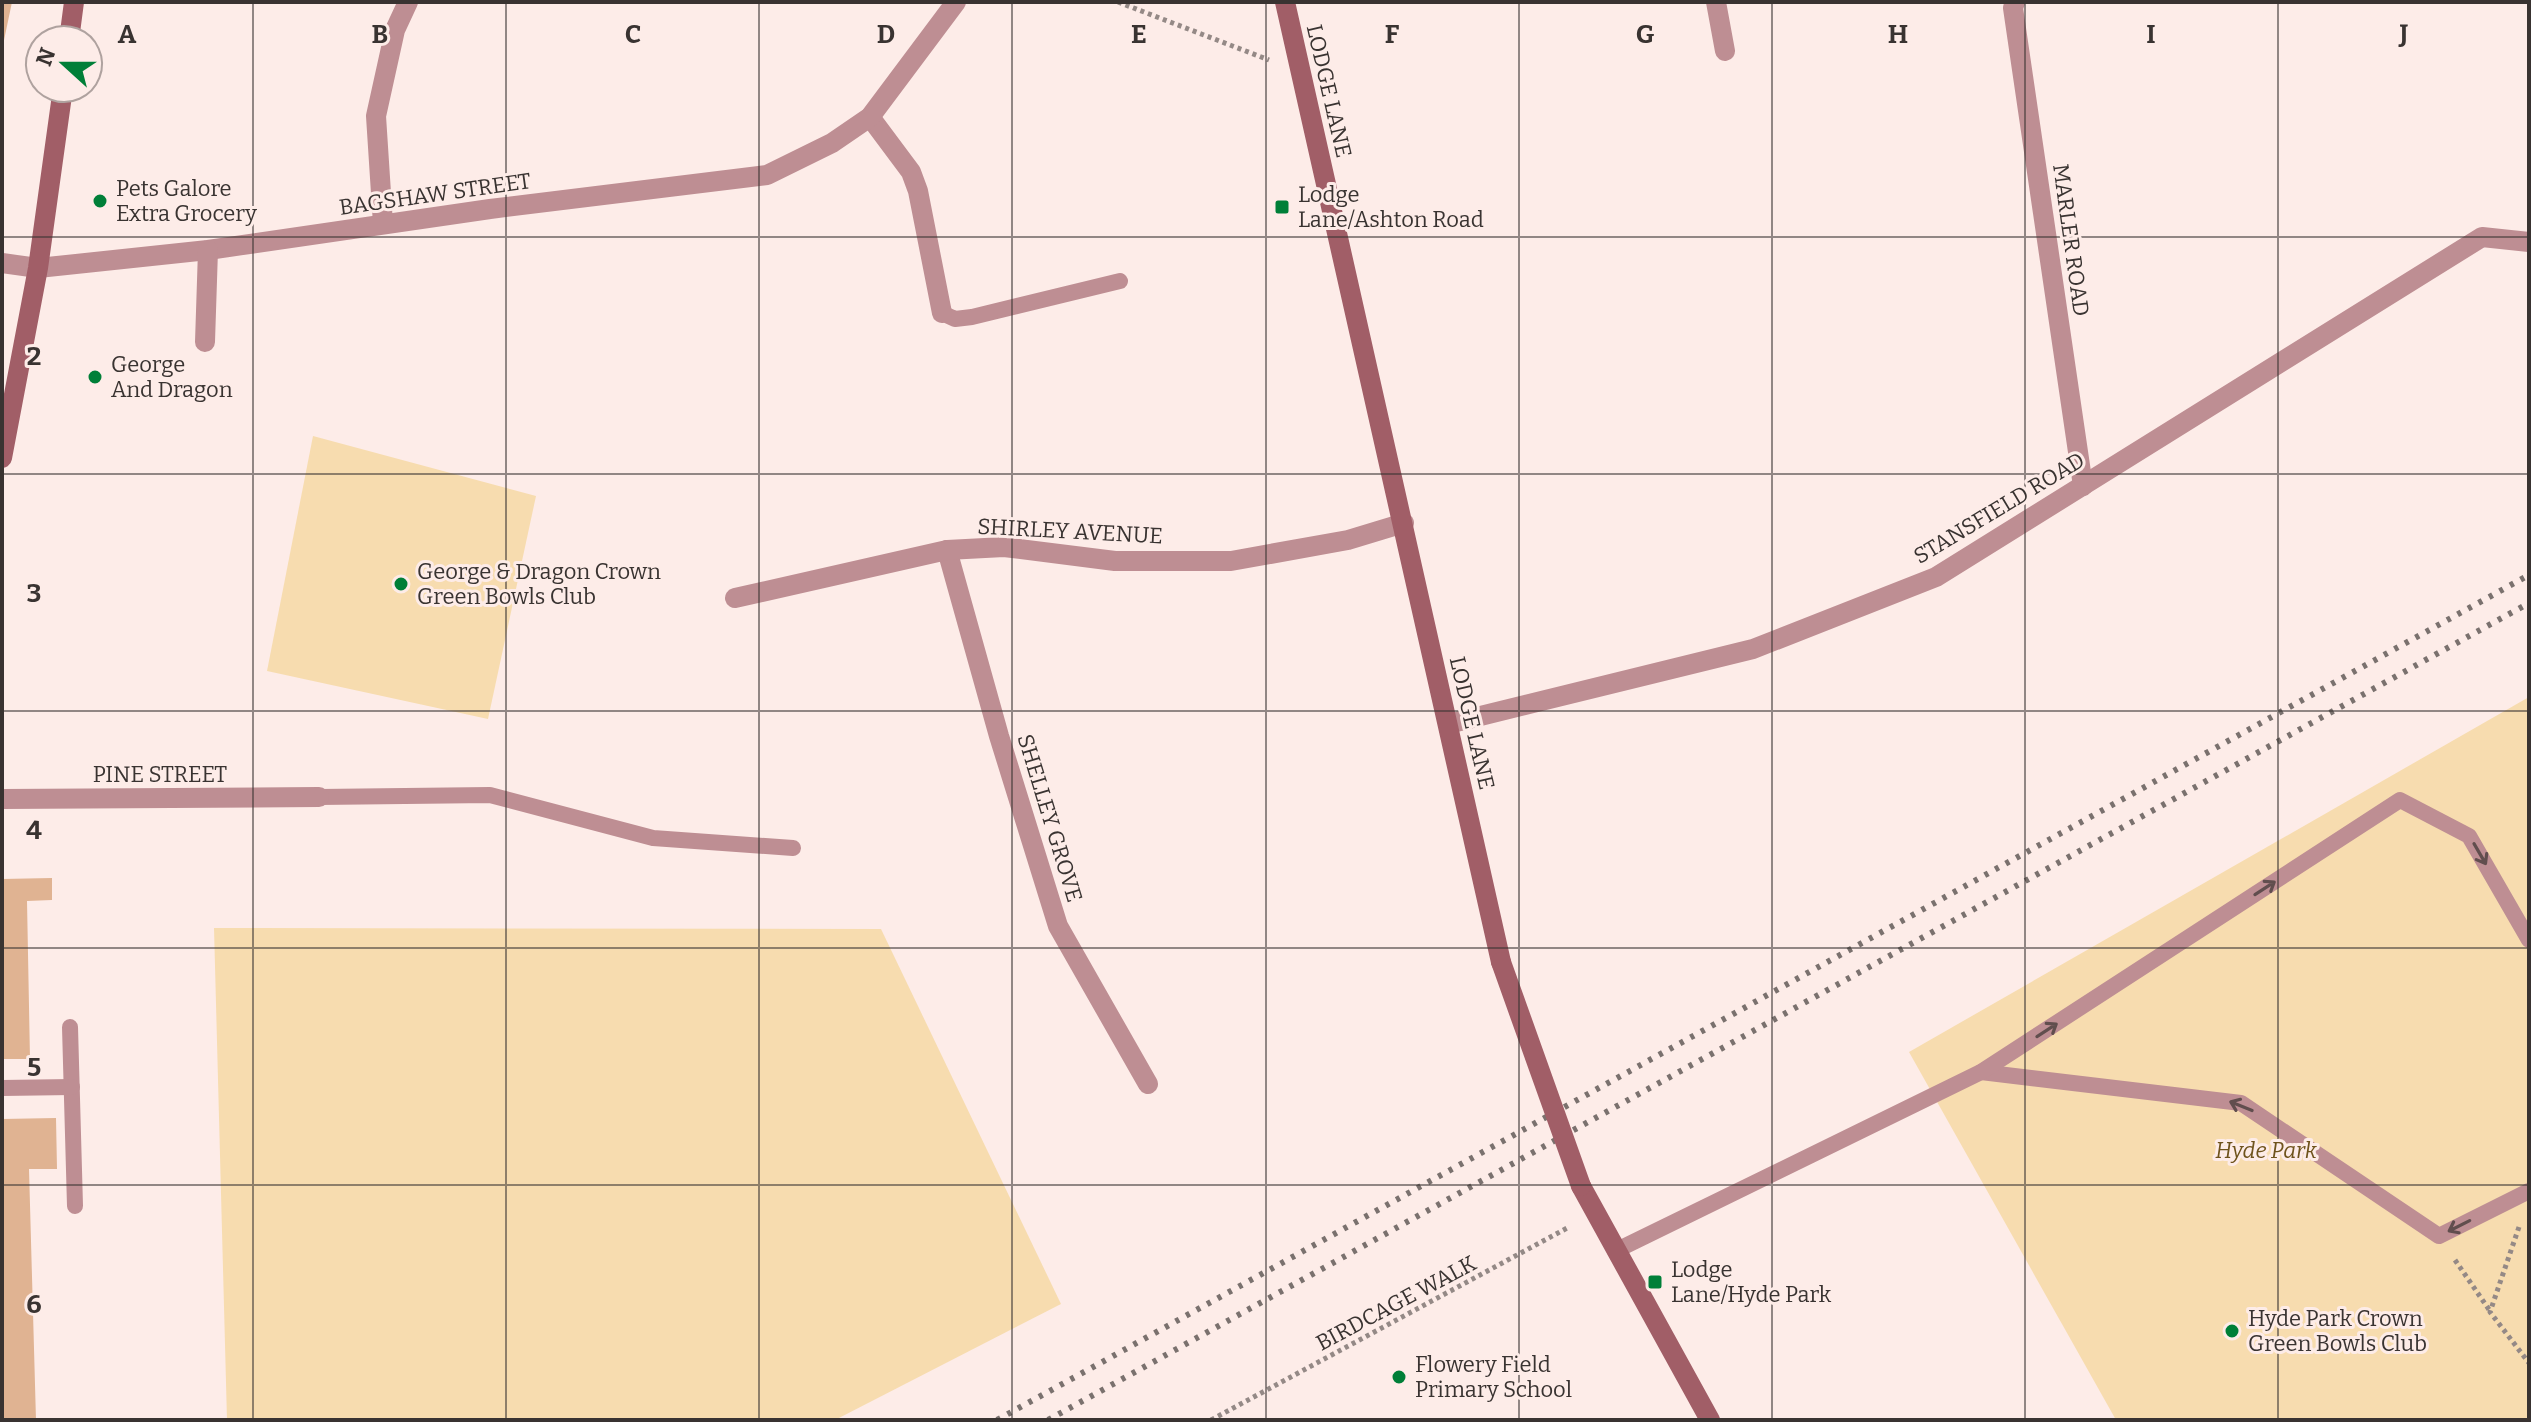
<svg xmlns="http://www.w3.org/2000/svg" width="2531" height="1422" viewBox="0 0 2531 1422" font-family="Bitter,serif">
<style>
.green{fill:#f7dcaf}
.building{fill:#e0b392}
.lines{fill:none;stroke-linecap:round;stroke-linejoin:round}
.path{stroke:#948986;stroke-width:5;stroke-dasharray:4 4;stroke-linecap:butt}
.lane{stroke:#be8e93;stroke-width:16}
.street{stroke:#be8e93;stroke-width:20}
.secondary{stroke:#a15e67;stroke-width:20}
.rail{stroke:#7a716e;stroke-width:6;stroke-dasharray:4 8;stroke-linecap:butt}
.secondary-bridge{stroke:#a15e67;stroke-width:20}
.oneway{stroke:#614e4e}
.grid{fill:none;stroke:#393331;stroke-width:2;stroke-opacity:0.55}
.poi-dot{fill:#007f38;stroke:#fdece8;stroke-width:3}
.labels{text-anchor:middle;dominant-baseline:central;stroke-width:6;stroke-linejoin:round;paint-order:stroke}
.street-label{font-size:22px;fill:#393331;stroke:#fdece8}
.poi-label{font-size:22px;fill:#393331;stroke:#fdece8;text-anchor:start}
.park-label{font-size:22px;font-style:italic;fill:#6f531c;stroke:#fdece8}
.grid-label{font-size:26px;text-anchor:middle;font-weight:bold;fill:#393331;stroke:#fdece8;stroke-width:6;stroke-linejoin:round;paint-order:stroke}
</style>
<rect width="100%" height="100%" fill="#fdece8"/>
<g class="green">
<polygon points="313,436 536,496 488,719 267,671"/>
<polygon points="2529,697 2529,1420 2116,1420 1909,1052"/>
<polygon points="214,928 881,929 1061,1304 835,1420 227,1420"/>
</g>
<g class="building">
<polygon points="2,2 12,2 3,45 2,45"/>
<polygon points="52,878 52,900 27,901 30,1059 2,1059 2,879"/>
<polygon points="56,1118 57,1169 29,1169 36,1420 2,1420 2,1119"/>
</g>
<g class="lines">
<g class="path">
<polyline points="1118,2 1269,60"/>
<polyline points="2519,1227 2490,1312 2529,1363"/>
<polyline points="2455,1260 2490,1311"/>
<polyline points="1211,1420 1569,1227"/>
</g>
<g class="lane">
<polyline points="942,313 955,319 972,317 1120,281"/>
<polyline points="319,797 490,795 653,838 793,848"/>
<polyline points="70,1027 75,1206"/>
<polyline points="1981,1072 2241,1103 2439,1236 2529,1191"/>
<polyline points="2,1088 72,1087"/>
<polyline points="1615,1251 1981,1072 2400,800 2469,836 2529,940"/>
</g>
<g class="street">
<polyline points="1716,2 1725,51"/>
<polyline points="2015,2 2013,8 2083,486"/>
<polyline points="870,117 911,172 918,191 942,313"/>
<polyline points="383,224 376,116 395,30 408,2"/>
<polyline points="2,263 38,268 208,250 490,209 767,175 832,143 870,117 956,2"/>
<polyline points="205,342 208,250"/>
<polyline points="947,550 999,736 1058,926 1148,1084"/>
<polyline points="735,598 947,550 1004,547 1115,561 1231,561 1348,540 1404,523"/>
<polyline points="1448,724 1753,649 1936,577 2482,237 2529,242"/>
<polyline points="2,799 319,797"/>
</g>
<g class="secondary">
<polyline points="1285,2 1501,962"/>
<polyline points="69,40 74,2"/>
<polyline points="2,458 38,268 63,88"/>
<polyline points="1581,1186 1710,1420"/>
</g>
<g class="rail">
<polyline points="997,1420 2529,575"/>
<polyline points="1048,1420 2529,603"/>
</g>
<polyline class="secondary-bridge" points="1501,962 1581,1186"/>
</g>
<defs><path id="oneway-shaft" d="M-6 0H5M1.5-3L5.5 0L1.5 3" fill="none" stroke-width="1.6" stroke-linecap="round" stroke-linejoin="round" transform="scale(2)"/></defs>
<g class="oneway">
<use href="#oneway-shaft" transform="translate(2480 854) rotate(60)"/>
<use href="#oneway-shaft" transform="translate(2265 888) rotate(-33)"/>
<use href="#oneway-shaft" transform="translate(2047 1030) rotate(-33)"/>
<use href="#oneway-shaft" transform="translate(2241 1106) rotate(-158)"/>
<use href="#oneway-shaft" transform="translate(2459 1226) rotate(153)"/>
</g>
<path class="grid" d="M253 2V1420M506 2V1420M759 2V1420M1012 2V1420M1266 2V1420M1519 2V1420M1772 2V1420M2025 2V1420M2278 2V1420M2 237H2529M2 474H2529M2 711H2529M2 948H2529M2 1185H2529"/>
<g class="poi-dot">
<circle cx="100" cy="201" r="8"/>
<rect x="1274" y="199" width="16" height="16" rx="4"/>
<circle cx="95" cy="377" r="8"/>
<circle cx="401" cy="584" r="8"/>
<rect x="1647" y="1274" width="16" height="16" rx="4"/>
<circle cx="2232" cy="1331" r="8"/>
<circle cx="1399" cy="1377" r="8"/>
</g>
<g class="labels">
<g class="street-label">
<text transform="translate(1329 91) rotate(77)">LODGE LANE</text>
<text transform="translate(435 194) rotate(-8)">BAGSHAW STREET</text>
<text transform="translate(2071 240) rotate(82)">MARLER ROAD</text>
<text transform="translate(1999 508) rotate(-31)">STANSFIELD ROAD</text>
<text transform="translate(1070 531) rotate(3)">SHIRLEY AVENUE</text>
<text transform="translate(1472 723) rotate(77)">LODGE LANE</text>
<text x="160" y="774">PINE STREET</text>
<text transform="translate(1050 818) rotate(73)">SHELLEY GROVE</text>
<text transform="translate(1396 1303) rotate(-28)">BIRDCAGE WALK</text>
</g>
<g class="poi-label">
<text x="116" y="188">Pets Galore<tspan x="116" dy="25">Extra Grocery</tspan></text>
<text x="1298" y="194">Lodge<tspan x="1298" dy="25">Lane/Ashton Road</tspan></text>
<text x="111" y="364">George<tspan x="111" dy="25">And Dragon</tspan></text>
<text x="417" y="571">George &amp; Dragon Crown<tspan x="417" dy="25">Green Bowls Club</tspan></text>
<text x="1671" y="1269">Lodge<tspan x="1671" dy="25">Lane/Hyde Park</tspan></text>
<text x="2248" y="1318">Hyde Park Crown<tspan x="2248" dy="25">Green Bowls Club</tspan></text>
<text x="1415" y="1364">Flowery Field<tspan x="1415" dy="25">Primary School</tspan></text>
</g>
<g class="park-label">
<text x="2266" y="1150">Hyde Park</text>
</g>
</g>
<g class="grid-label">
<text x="127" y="43">A</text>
<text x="380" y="43">B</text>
<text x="633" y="43">C</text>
<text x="886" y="43">D</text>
<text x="1139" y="43">E</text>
<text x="1392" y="43">F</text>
<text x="1645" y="43">G</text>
<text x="1898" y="43">H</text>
<text x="2151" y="43">I</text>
<text x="2404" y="43">J</text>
<text x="34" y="365">2</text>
<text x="34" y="602">3</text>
<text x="34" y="839">4</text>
<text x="34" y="1076">5</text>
<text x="34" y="1313">6</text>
</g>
<rect width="2531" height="1422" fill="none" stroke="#393331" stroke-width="8"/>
<g transform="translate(64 64) rotate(291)"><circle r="38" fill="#fdece8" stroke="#afa29f" stroke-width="2"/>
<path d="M0-6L14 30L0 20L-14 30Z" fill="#007f38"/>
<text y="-12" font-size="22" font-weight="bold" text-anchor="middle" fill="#393331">N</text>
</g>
</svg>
